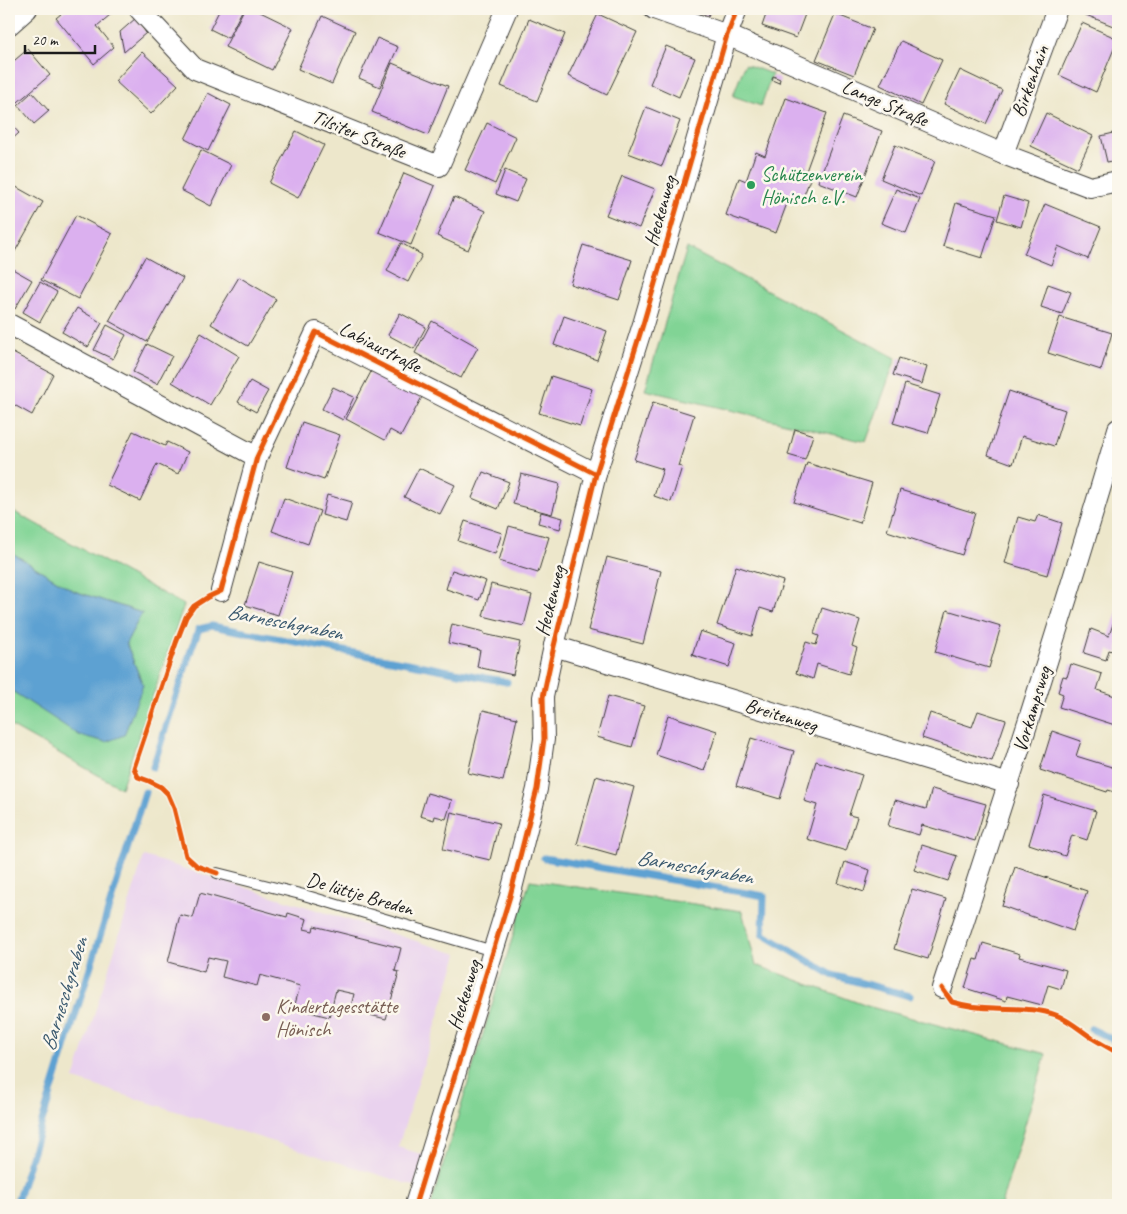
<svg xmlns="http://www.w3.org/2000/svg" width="1127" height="1214" viewBox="0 0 1127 1214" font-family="Caveat,sans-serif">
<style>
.built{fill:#e9d2ee}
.green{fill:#81d495;stroke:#4e7858}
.water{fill:#5da1d2;stroke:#3c5e77}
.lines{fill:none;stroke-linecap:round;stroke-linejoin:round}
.stream{stroke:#5da1d2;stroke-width:7}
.building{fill:#dbb0ef}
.lane-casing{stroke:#3b3a36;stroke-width:12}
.street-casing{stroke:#3b3a36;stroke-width:22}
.lane{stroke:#fff;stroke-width:10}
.street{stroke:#fff;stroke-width:20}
.cycleway-casing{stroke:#fbf7ec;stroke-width:8}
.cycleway{stroke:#e8590c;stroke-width:5}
.leisure-dot{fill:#2e9e5b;stroke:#fbf7ec;stroke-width:2}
.education-dot{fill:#8d6e63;stroke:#fbf7ec;stroke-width:2}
.labels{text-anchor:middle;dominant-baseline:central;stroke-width:5;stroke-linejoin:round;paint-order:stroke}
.street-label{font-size:20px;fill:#1c1c1c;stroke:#fbf7ec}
.leisure-label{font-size:20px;fill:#27864d;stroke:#fbf7ec;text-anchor:start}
.education-label{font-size:20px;fill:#785e54;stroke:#fbf7ec;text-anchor:start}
.water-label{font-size:21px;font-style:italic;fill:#39586e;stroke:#fbf7ec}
</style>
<rect width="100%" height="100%" fill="#fbf7ec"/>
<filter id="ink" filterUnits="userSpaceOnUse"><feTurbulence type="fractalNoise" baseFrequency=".02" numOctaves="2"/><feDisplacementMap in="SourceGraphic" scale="10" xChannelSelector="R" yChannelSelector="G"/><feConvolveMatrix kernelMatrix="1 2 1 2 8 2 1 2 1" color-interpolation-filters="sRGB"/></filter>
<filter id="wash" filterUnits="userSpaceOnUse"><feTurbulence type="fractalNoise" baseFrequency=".0096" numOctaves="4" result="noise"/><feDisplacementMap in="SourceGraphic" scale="20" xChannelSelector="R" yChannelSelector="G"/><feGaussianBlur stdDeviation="1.12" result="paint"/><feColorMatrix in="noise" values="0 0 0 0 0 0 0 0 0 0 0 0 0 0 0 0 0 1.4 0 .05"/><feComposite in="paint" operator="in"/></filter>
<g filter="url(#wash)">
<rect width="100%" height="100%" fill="#ede7cb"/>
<polygon class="built" points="144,856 458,954 398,1147 424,1155 414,1186 74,1079"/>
<g class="green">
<polygon points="745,64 772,74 761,106 733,96"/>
<polygon points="687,248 896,358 866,442 645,390"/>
<polygon points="9,509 184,605 121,788 9,725 9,689 18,695 143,685 126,643 142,613 74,591 9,551"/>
<polygon points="530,880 742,911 756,965 867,1006 1046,1054 1001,1205 431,1205"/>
</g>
<polygon class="water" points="9,551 74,591 142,613 126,643 143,685 124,735 106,742 79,735 9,689"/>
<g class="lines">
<g class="stream">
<polyline points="153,767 192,647 199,629 212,626 507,682"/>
<polyline points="544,858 764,896 763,934 832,975 910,996"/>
<polyline points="1091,1029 1118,1042"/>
<polyline points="16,1205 145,792"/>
</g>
</g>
<g id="blocks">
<g class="building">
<polygon points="67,9 117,9 97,26 114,47 94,64 56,18"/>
<polygon points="220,9 243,9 228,38 210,29"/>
<polygon points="244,9 254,9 293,28 272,70 225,47"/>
<polygon points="691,9 711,9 708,16"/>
<polygon points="768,9 807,9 796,38 762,26"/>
<polygon points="1082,9 1118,9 1118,28 1081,13"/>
<polygon points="598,14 637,32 607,95 568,76"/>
<polygon points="835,14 873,29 854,75 816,60"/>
<polygon points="322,16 355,31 332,84 298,69"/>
<polygon points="136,18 146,33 124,52 120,32"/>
<polygon points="529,19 565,34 537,101 501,86"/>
<polygon points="1082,23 1118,39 1096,92 1059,75"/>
<polygon points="377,38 398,47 380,87 359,78"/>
<polygon points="901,41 942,60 921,105 880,85"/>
<polygon points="666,46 695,58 679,97 650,84"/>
<polygon points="28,49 50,75 12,107 9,103 9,65"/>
<polygon points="142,52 178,85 151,114 115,81"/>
<polygon points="392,63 448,86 428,135 372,112"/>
<polygon points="960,70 1002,90 986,124 944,104"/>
<polygon points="773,76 780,79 779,83 772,80"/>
<polygon points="32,92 49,111 34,124 18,105"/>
<polygon points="208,93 231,105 208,151 185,139"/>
<polygon points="786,98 827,113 806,171 800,168 797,175 810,179 801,203 789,198 776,233 726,215 739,178 746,181 756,152 765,156"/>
<polygon points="646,107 680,121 662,166 628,153"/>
<polygon points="1046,113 1093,136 1078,168 1031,146"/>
<polygon points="843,116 882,131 857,197 818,182"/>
<polygon points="9,122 19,133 9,142"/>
<polygon points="487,123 516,137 495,184 465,170"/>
<polygon points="296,131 324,145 298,198 269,183"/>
<polygon points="1118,132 1118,160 1107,162 1101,136"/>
<polygon points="895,145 935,161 921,196 881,179"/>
<polygon points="201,150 231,165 211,206 181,190"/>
<polygon points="505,170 526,179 516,202 496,194"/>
<polygon points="404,173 435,186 411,245 379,232"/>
<polygon points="622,176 655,189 639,228 606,215"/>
<polygon points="9,183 43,202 9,262"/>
<polygon points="896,189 920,199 906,233 881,223"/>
<polygon points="1004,196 1028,203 1021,227 997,220"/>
<polygon points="454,197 485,211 468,250 437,236"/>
<polygon points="956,203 996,215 982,258 943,246"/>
<polygon points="1045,204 1101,227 1088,259 1058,246 1051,265 1024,254"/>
<polygon points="76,215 112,234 78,299 41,280"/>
<polygon points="401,243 422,255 408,282 387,271"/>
<polygon points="583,245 632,260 619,300 570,284"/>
<polygon points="145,257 183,278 147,342 109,321"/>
<polygon points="9,267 32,280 15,309 9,306"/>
<polygon points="239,277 276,299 248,346 211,324"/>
<polygon points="40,282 57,292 40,322 23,312"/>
<polygon points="1048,284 1071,292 1062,314 1041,307"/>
<polygon points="77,308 102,323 88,347 62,332"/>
<polygon points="400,313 426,327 414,349 388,335"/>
<polygon points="564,316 607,331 597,360 554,345"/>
<polygon points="1060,317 1112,333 1101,370 1048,353"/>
<polygon points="432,321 478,347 461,378 415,353"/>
<polygon points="107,325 126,335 113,359 94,350"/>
<polygon points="201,333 239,356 210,405 172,382"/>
<polygon points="147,344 172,356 157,384 133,372"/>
<polygon points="9,351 53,374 32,415 9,402"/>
<polygon points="899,358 927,367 922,384 893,375"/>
<polygon points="372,370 422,397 401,436 390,430 385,440 346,419"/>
<polygon points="551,376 592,389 580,426 539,413"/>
<polygon points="250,381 268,391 256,412 238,402"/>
<polygon points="905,384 940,395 928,433 893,423"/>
<polygon points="333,387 354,397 343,420 322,409"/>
<polygon points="1009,391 1065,410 1054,446 1022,436 1013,464 988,455"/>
<polygon points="653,402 694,415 678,466 682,467 671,502 654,496 663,469 634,460"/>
<polygon points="302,422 340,435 324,480 287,467"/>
<polygon points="795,429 813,435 805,460 788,455"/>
<polygon points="133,431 165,446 167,442 188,452 178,474 157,464 140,501 107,485"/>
<polygon points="807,463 872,483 860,523 794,502"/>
<polygon points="419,468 455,485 440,514 404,497"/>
<polygon points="483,472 509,482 498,509 472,498"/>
<polygon points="521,474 560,484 552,514 513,504"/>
<polygon points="900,490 975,513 962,555 887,531"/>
<polygon points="327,495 352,502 346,522 322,515"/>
<polygon points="284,498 320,511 308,544 272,531"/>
<polygon points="541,512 563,518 560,529 538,523"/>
<polygon points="1038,515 1062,523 1047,575 1005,563 1018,517 1035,522"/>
<polygon points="465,521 502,533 495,554 458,541"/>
<polygon points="509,526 549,537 538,573 499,561"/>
<polygon points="607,557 661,571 643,644 588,630"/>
<polygon points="259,562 292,572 278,615 245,605"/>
<polygon points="736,566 783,581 773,612 760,608 752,636 717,625"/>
<polygon points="452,570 486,581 479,600 446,589"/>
<polygon points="491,584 532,595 524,626 483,616"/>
<polygon points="822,608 860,620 852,646 857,648 849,674 817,664 813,679 796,673 806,642 816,645 819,636 814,634"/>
<polygon points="1118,609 1118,653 1109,650 1106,660 1084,653 1091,629 1109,636"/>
<polygon points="947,610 1001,626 989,668 935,652"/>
<polygon points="452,624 484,632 484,634 520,642 513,675 477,667 480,650 448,643"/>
<polygon points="700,631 736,643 729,667 692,655"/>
<polygon points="1071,664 1102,674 1097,690 1118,697 1118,726 1059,707 1063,694 1058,692 1063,676 1067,677"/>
<polygon points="608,696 644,706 632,747 597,737"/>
<polygon points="483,710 517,718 503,781 468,773"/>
<polygon points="978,711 1006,720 992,761 922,738 930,713 972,727"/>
<polygon points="668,715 717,731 704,771 656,755"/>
<polygon points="1052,731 1081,741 1076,756 1115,768 1114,770 1118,772 1118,793 1108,790 1107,792 1040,770"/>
<polygon points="751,738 794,751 780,799 736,786"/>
<polygon points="816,761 862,775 849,815 857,817 846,851 807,839 817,805 804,801"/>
<polygon points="596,776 634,787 616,855 577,844"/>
<polygon points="932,789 986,804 975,841 922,825 919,835 888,826 895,800 926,809"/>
<polygon points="427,793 452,800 446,819 435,816 434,820 420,816"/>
<polygon points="1044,795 1096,811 1087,840 1072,835 1065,856 1029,844"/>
<polygon points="451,812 499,823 490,860 443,849"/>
<polygon points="922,845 957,856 948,881 914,870"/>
<polygon points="845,862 870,870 864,892 838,883"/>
<polygon points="1015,867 1087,891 1073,931 1002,906"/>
<polygon points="912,889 946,899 928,959 894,949"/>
<polygon points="200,893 287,917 288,913 307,919 304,929 313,931 314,926 401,948 395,971 399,972 386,1019 350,1010 354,994 336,990 329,1017 294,1008 300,986 260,975 257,986 222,977 226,961 208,957 204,972 168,962 180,915 193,918"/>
<polygon points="983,943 1020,954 1019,957 1066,970 1061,989 1048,985 1042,1005 1007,996 1006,1001 965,988 974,959 978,960"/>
</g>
</g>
</g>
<g filter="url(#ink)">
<use href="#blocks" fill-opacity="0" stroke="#3b3a36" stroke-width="1"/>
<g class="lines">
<defs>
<polyline id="lane" points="217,873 304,895 493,951"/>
<g id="street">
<polyline points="139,9 195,69 439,166 507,9"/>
<polyline points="654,9 727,35 1003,154 1090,187 1118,181"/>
<polyline points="9,25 27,9"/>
<polyline points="1003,154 1057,9"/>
<polyline points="9,324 257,457"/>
<polyline points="221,591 257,457 316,332 596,474"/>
<polyline points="554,646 1009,784"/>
<path d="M942 988C1003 802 1063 616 1118 429"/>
<polyline points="415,1205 510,896 537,789 544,739 543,697 554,646 596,474 644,321 727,35 737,9"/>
</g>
</defs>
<use href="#lane" class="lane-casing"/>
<use href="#street" class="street-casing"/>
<use href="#lane" class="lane"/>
<use href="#street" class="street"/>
<defs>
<g id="cycleway">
<polyline points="217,873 197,866 186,856 174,808 168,794 161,787 149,781 138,777 134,768 176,643 186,617 194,606 208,597 221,591 257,457 316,332 596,474"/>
<path d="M942 988 952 1002C966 1006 980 1008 995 1008 1015 1009 1036 1008 1056 1015 1069 1020 1080 1030 1092 1038 1100 1043 1109 1048 1118 1053"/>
<polyline points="415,1205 510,896 537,789 544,739 543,697 554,646 596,474 644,321 727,35 737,9"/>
</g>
</defs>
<use href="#cycleway" class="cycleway-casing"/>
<use href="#cycleway" class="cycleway"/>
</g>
</g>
<circle class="leisure-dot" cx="751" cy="185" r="5"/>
<circle class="education-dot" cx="266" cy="1017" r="5"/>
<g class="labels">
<g class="street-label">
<text transform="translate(1030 81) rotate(-70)">Birkenhain</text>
<text transform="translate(885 103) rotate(23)">Lange Straße</text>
<text transform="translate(359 134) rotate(22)">Tilsiter Straße</text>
<text transform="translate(660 211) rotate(-74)">Heckenweg</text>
<text transform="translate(380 347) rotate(27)">Labiaustraße</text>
<text transform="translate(550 601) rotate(-76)">Heckenweg</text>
<text transform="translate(1032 709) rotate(-73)">Vorkampsweg</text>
<text transform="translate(781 715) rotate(17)">Breitenweg</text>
<text transform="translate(360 894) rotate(16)">De lüttje Breden</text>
<text transform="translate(464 995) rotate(-73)">Heckenweg</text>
</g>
<g class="leisure-label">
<text x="761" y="174">Schützenverein<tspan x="761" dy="23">Hönisch e.V.</tspan></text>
</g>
<g class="education-label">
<text x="276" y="1006">Kindertagesstätte<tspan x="276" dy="23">Hönisch</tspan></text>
</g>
<g class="water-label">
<text transform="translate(285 622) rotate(11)">Barneschgraben</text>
<text transform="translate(695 867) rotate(10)">Barneschgraben</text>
<text transform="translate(64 994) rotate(-73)">Barneschgraben</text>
</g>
</g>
<rect width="1127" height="1214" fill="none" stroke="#fbf7ec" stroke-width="30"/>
<path d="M25 45v8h70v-8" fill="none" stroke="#1c1c1c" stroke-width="2.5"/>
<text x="32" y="45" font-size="15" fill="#1c1c1c" stroke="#fbf7ec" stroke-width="4" paint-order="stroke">20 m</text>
</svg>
